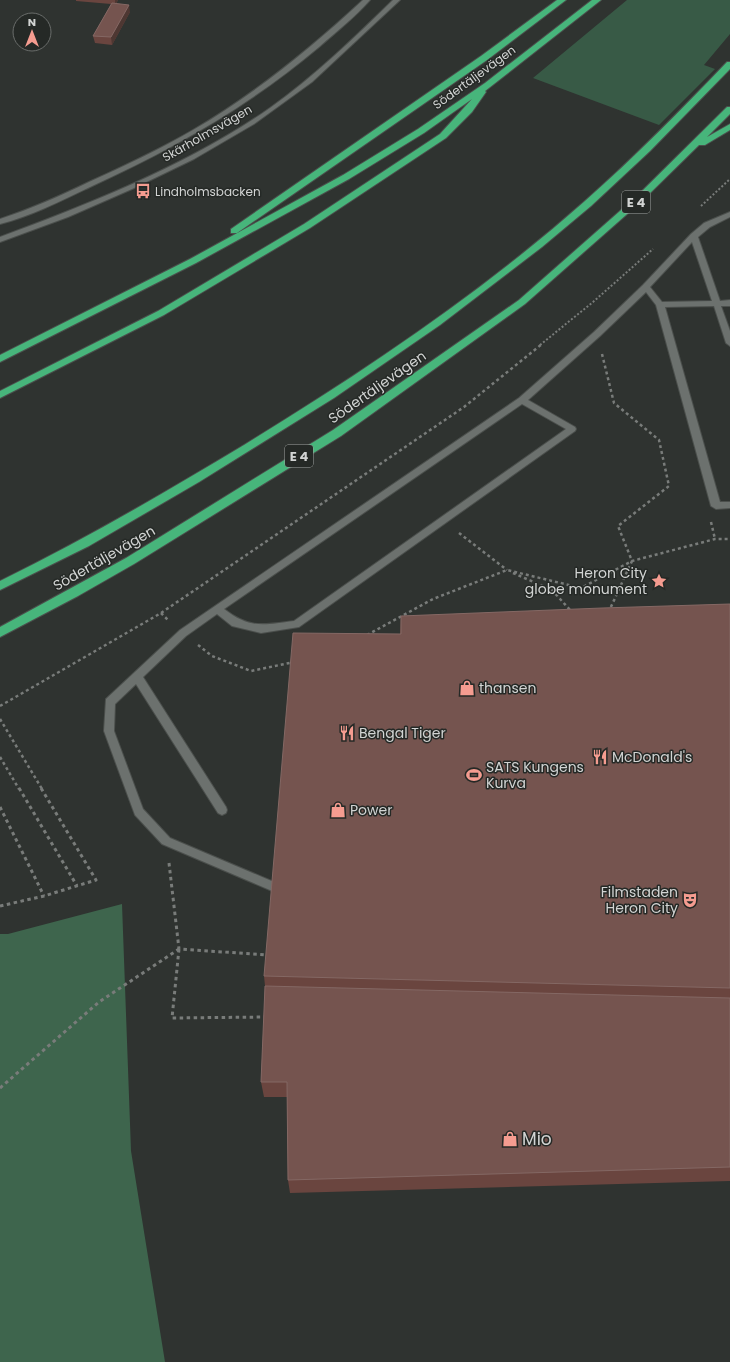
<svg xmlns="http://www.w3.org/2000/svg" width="730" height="1362" viewBox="0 0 730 1362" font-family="Poppins,sans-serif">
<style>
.green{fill:#385a46}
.forest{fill:#3e654d}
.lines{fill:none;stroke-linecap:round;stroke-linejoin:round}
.lane-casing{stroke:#4b4f4c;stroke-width:2}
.secondary-casing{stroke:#4b4f4c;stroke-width:2}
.highway-casing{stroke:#4b4f4c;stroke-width:2}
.path-far2{stroke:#797c7a;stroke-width:2;stroke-dasharray:2 2;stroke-linecap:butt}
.path-far1{stroke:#797c7a;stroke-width:2.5;stroke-dasharray:3 3;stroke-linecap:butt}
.path{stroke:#797c7a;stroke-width:3;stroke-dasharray:3.5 3.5;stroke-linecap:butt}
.lane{fill:#6c716e;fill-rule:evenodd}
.secondary{fill:#6c716e;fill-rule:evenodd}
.highway{fill:#47b57b;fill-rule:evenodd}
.wall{fill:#6a453f}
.shaded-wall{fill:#4e3732}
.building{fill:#75544f;stroke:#846864}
.labels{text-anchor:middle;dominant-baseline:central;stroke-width:3;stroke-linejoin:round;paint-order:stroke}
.far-street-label{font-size:12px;fill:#d2d4d3;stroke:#252926}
.far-poi-label{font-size:12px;fill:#d2d4d3;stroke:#252926;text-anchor:start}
.shield{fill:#252926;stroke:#9ea19f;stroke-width:1}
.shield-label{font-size:13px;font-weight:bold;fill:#d2d4d3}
.street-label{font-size:14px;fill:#d2d4d3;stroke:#252926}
.poi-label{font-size:14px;fill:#d2d4d3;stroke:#252926;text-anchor:start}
.near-poi-label{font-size:17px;fill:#d2d4d3;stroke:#252926;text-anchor:start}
</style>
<rect width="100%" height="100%" fill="#2f3330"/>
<polygon class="green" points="627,0 730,0 730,34 704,65 715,69 659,125 533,78"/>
<polygon class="forest" points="122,904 131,1151 165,1362 0,1362 0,934 8,934"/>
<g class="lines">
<defs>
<path id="lane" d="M730 212V217L710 227 698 237 720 301 730 300V306H721L730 331V346L726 343 714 306 665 307 720 502H730V508L716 509 711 506 656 305 646 292 600 336 528 400 575 427 576 429 575 431 299 627 261 633 232 626 217 614 186 636 143 677 226 807 227 810 226 813 222 815 218 813 136 684 115 704 114 731 143 809 170 838 281 885 283 888 281 891 277 893 162 844 135 815 104 731 106 699 180 630 519 398 594 332 643 285 691 234 704 223ZM692 242 712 301 662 302 650 287ZM522 404 566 429 294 621C263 625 250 629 224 609Z"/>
<g id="secondary">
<path d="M363 0H370C355 17 336 32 319 47 246 108 175 148 90 187 61 201 31 216 0 224V219C31 209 60 196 89 182 124 166 159 150 193 130 255 94 310 49 363 0Z"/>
<path d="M393 0H400L312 82 254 124 194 159 132 189 68 217 0 242V237C90 204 192 163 270 108 315 76 354 38 393 0Z"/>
</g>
<g id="highway">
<polygon points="557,0 566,0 487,60 237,233 231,233 231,229 481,56"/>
<polygon points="592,0 601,0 485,91 486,92 472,112 446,138 310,228 164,315 0,398 0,391 158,311 304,224 440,134 472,99 424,133 349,179 196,263 0,362 0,355 190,259 343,175 418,129 485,83"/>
<path d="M727 62H730V69L650 151 591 206 542 247 440 325 334 398 199 482 89 546 0 590V581C84 540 164 493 244 445 363 372 480 294 585 201 635 157 681 110 727 62Z"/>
<polygon points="727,107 730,107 730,114 707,137 730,124 730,130 705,145 699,145 643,200 525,304 341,436 134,564 78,596 0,637 0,627 126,558 333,430 519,300 637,196"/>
</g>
</defs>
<use href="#lane" class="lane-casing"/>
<use href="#secondary" class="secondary-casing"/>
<use href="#highway" class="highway-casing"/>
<g class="path-far2">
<polyline points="701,206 730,179"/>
<polyline points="540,345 593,302 653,249"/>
</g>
<g class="path-far1">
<polyline points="602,354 614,403 659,440 669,486 618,526 632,561 610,609"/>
<polyline points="711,522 715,539"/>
<polyline points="459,533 507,570"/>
<polyline points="513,573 552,590 570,610"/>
<polyline points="161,613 168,620"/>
<polyline points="367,635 433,599 507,570 581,588 632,561 715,539 730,539"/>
<polyline points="198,645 212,656 251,671 294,662"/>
<polyline points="0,706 161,613 464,407 542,344"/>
<polyline points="0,719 42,789"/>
<polyline points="0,757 19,789"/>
</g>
<g class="path">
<polyline points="19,788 77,886"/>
<polyline points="0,807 44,896"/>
<polyline points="169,863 179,949 268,955"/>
<polyline points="0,906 44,896 96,880 41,788"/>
<polyline points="179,949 172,1018 267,1017"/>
<polyline points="0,1088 99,1002 179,949"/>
</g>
<use href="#lane" class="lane"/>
<use href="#secondary" class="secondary"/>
<use href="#highway" class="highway"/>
</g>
<g class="wall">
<polygon points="76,0 118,0 116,4 130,12 112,45 95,43 93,36 111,4 76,1"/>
<polygon points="730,604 730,1181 290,1193 288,1180 287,1097 264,1097 261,1082 265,986 264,976 400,634 401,616"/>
</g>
<g class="shaded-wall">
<polygon points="115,0 118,0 115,5"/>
<polygon points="129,5 130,12 112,45 111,37"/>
</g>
<g class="building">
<polygon points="112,3 129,5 111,37 93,36"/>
<polygon points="730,604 730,988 264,976 293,633 401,634 401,616 602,608"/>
<polygon points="265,986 730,998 730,1167 288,1180 287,1082 261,1082"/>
</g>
<defs>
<symbol id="bus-bare" viewBox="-9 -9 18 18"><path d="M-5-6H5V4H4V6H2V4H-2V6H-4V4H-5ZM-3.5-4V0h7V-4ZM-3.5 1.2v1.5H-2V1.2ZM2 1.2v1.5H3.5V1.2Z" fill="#f59c90" stroke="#252926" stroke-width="2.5" paint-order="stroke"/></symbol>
<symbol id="sight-bare" viewBox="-9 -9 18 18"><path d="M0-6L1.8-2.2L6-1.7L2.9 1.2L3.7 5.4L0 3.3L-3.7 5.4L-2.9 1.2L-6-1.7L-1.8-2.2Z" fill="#f59c90" stroke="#252926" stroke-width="2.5" paint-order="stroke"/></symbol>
<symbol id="shop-bare" viewBox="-9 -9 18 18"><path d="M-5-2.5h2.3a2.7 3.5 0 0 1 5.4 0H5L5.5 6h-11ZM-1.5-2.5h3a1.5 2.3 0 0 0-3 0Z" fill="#f59c90" stroke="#252926" stroke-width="2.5" paint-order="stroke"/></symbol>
<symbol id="restaurant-bare" viewBox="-9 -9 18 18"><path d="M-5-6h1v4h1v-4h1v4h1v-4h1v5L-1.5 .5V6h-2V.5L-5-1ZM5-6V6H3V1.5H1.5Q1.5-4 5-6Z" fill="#f59c90" stroke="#252926" stroke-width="2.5" paint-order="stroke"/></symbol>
<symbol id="stadium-bare" viewBox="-9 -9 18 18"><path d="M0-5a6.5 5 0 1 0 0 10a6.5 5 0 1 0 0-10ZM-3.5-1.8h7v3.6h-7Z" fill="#f59c90" stroke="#252926" stroke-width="2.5" paint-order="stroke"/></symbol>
<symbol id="theatre-bare" viewBox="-9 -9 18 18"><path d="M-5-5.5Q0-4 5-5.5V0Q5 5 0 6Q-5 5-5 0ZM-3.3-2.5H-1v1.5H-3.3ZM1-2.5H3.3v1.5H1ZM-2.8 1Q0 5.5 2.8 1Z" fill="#f59c90" stroke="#252926" stroke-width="2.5" paint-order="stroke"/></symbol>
</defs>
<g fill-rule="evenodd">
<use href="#bus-bare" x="132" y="180" width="22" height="22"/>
<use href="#sight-bare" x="648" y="570" width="22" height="22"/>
<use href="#shop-bare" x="456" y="677" width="22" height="22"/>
<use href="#restaurant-bare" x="336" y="722" width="22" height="22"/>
<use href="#restaurant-bare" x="589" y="746" width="22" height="22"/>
<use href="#stadium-bare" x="463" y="764" width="22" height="22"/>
<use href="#shop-bare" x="327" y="799" width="22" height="22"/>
<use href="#theatre-bare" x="679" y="889" width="22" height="22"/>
<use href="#shop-bare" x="499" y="1128" width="22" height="22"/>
</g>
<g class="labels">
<g class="far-street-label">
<text transform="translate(474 77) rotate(-36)">Södertäljevägen</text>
<text transform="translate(207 133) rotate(-30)">Skärholmsvägen</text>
</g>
<g class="far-poi-label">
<text x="155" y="191">Lindholmsbacken</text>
</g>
<g class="shield">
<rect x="622" y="191" width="28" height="22" rx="3"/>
<rect x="285" y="445" width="28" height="22" rx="3"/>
</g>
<g class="shield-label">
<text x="636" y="202">E 4</text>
<text x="299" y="456">E 4</text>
</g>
<g class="street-label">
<text transform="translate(377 387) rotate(-35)">Södertäljevägen</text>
<text transform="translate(104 558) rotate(-30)">Södertäljevägen</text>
</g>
<g class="poi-label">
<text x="647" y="573" text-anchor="end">Heron City<tspan x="647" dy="16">globe monument</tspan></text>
<text x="479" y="688">thansen</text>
<text x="359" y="733">Bengal Tiger</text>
<text x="612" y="757">McDonald's</text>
<text x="486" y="767">SATS Kungens<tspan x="486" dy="16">Kurva</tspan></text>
<text x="350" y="810">Power</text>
<text x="678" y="892" text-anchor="end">Filmstaden<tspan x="678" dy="16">Heron City</tspan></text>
</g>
<g class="near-poi-label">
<text x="522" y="1139">Mio</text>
</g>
</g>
<g transform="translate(32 32)"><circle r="19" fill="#252926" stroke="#6a6d6b"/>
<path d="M0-3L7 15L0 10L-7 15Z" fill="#f59c90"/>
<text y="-6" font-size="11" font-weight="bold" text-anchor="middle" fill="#d2d4d3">N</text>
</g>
</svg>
